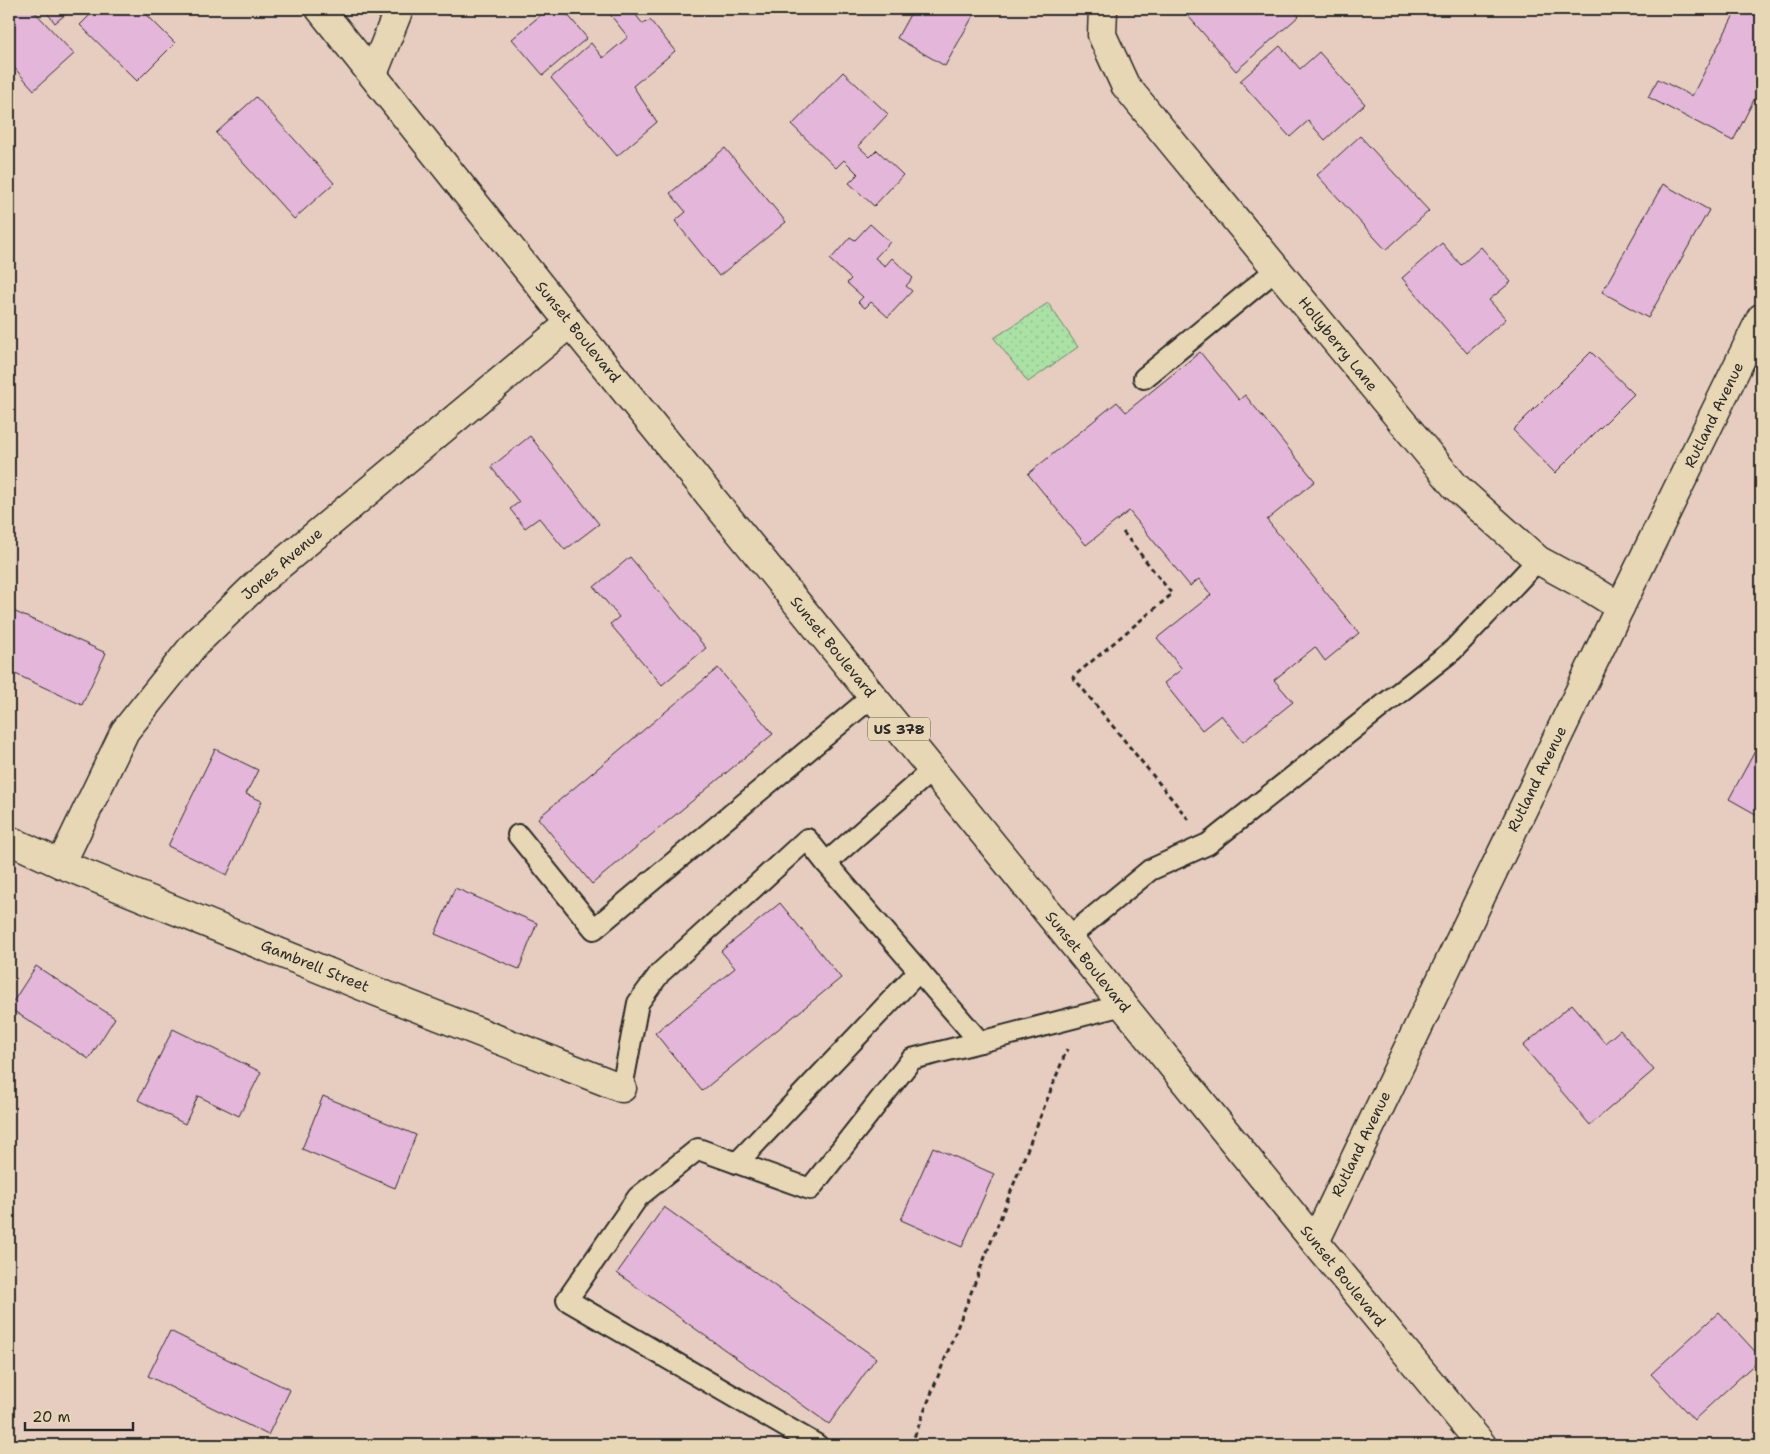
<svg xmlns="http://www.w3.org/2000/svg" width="1770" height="1454" viewBox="0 0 1770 1454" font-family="'Shantell Sans',sans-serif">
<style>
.grass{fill:url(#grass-dots);stroke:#6a8668}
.building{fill:#e3b6da;stroke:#2b2b2b}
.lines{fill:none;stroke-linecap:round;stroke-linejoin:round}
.lane-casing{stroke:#2b2b2b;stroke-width:24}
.street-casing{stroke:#2b2b2b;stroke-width:31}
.primary-casing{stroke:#2b2b2b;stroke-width:31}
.path{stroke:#2b2b2b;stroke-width:3;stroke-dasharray:5 4;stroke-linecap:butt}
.lane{stroke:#e8d7b4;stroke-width:20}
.street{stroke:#e8d7b4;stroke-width:28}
.primary{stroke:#e8d7b4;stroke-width:28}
.labels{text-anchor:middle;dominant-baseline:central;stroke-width:4;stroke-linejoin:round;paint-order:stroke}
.shield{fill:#e8d7b4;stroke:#645f54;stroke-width:1}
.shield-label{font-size:14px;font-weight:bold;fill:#2b2b2b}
.street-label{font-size:15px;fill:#2b2b2b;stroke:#e8d7b4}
</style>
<defs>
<pattern id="grass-dots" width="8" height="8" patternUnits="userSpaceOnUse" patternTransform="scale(1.25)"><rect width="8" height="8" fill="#aae1a4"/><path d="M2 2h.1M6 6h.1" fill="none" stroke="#92c18d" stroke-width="1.8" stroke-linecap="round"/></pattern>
</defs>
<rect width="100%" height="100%" fill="#e6cdbf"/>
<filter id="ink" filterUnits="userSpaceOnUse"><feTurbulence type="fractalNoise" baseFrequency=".02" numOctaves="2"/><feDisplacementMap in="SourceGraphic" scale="10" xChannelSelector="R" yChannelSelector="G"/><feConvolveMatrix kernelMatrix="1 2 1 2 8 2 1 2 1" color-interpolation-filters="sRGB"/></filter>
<g filter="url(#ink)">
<polygon class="grass" points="1048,303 1078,347 1028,382 994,338"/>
<g class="building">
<polygon points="9,9 32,9 74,54 34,90 9,62"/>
<polygon points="44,9 72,9 55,23"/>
<polygon points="96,9 141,9 175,43 137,81 80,25"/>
<polygon points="548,9 563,9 587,38 543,75 512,39"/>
<polygon points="612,9 631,9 643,24 650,20 675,51 633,86 657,122 617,156 551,78 591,43 603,58 628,37 608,12"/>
<polygon points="913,9 977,9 945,66 897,38"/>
<polygon points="1182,9 1293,9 1299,16 1236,71"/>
<polygon points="1737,9 1746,9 1761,17 1761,86 1733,141 1648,97 1658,79 1692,96"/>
<polygon points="1280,46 1300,69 1319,52 1365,104 1325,140 1308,121 1290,137 1240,81"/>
<polygon points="843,72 888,114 858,146 870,157 877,150 903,175 874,206 849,183 858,174 844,160 836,168 792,125"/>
<polygon points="256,97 334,183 294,219 216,133"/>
<polygon points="1360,136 1429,211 1386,250 1317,175"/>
<polygon points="725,148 786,222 719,276 675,221 686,212 670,193"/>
<polygon points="1663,184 1709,210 1648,318 1602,292"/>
<polygon points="870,224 890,242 875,258 885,266 892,258 913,278 906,286 912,291 888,317 871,302 865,308 858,302 863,297 847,283 851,279 830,260 850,237 855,240"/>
<polygon points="1442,243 1461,265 1481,247 1511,282 1489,300 1506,319 1467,353 1402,278"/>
<polygon points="1200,352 1239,400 1245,395 1315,481 1267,520 1359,633 1325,661 1315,647 1274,680 1293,702 1243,742 1221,715 1202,730 1164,683 1182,669 1157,638 1211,595 1199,579 1190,586 1129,511 1086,545 1028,474 1117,402 1126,412"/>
<polygon points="1591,352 1634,394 1555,473 1513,430"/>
<polygon points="530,436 599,524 565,550 539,518 525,528 510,509 519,502 491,467"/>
<polygon points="630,557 706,648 662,685 610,624 619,617 594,587"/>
<polygon points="9,609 106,653 82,705 9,671"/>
<polygon points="718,668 773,734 592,884 538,818"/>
<polygon points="1761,740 1761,817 1729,799"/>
<polygon points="215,749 258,770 246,794 262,801 227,875 168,846"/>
<polygon points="455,888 537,923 519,969 435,934"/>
<polygon points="780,903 841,978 702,1091 655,1033 735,968 721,951"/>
<polygon points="36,966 115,1018 89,1059 9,1008"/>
<polygon points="1572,1004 1605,1043 1620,1030 1654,1070 1590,1125 1523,1046"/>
<polygon points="173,1029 261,1072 239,1116 198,1096 185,1124 138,1100"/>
<polygon points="323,1096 416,1135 395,1188 302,1149"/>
<polygon points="933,1147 994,1174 962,1247 901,1220"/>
<polygon points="664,1207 876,1358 829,1424 617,1273"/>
<polygon points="1719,1312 1761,1358 1694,1420 1651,1374"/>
<polygon points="170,1331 290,1390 268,1435 148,1376"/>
</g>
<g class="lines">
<defs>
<g id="lane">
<polyline points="1144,378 1277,269"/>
<polyline points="518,835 594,929 873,696"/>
<polyline points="826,863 980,1042 1123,1005"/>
<polyline points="1069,937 1150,870 1208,844 1453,650 1538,560"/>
<polyline points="622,1088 638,1003 660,973 807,839 826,863 932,770"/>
<polyline points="737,1163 919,971"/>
<polyline points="817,1445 567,1300 638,1197 698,1149 810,1189 912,1059 980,1042"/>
</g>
<g id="street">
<polyline points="1103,9 1102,35 1125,85 1455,486 1538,560 1593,590 1620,607"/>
<polyline points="373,74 399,9"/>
<polyline points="9,840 61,864 367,988 622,1088"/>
<polyline points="61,864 125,731 194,645 258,583 570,323"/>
<polyline points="1315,1242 1620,607 1761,318"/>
</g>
<polyline id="primary" points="320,9 570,323 1315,1242 1482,1445"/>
</defs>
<use href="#lane" class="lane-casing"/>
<use href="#street" class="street-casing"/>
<use href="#primary" class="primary-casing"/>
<g class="path">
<polyline points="1123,532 1172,594 1073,677 1189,820"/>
<polyline points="911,1445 1067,1049"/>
</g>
<use href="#lane" class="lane"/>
<use href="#street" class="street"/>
<use href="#primary" class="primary"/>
</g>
</g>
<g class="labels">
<rect class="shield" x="868" y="717.5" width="62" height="23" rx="4"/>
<g class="shield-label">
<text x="899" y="729">US 378</text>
</g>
<g class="street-label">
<text transform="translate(578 332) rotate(51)">Sunset Boulevard</text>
<text transform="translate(1338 344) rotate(51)">Hollyberry Lane</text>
<text transform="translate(1714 415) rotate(-64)">Rutland Avenue</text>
<text transform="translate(282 564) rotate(-41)">Jones Avenue</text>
<text transform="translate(833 647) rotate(51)">Sunset Boulevard</text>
<text transform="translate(1537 779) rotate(-64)">Rutland Avenue</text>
<text transform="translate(1088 962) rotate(51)">Sunset Boulevard</text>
<text transform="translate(315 966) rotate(22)">Gambrell Street</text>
<text transform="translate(1361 1144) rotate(-64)">Rutland Avenue</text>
<text transform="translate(1343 1276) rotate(51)">Sunset Boulevard</text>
</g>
</g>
<rect width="1770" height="1454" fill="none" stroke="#e8d7b4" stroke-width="30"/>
<rect x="15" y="15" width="1740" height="1424" fill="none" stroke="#2b2b2b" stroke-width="2" filter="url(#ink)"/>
<path d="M25 1422v8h108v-8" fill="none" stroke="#2b2b2b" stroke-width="2.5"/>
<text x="32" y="1422" font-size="15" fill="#2b2b2b" stroke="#e8d7b4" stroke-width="4" paint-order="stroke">20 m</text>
</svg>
